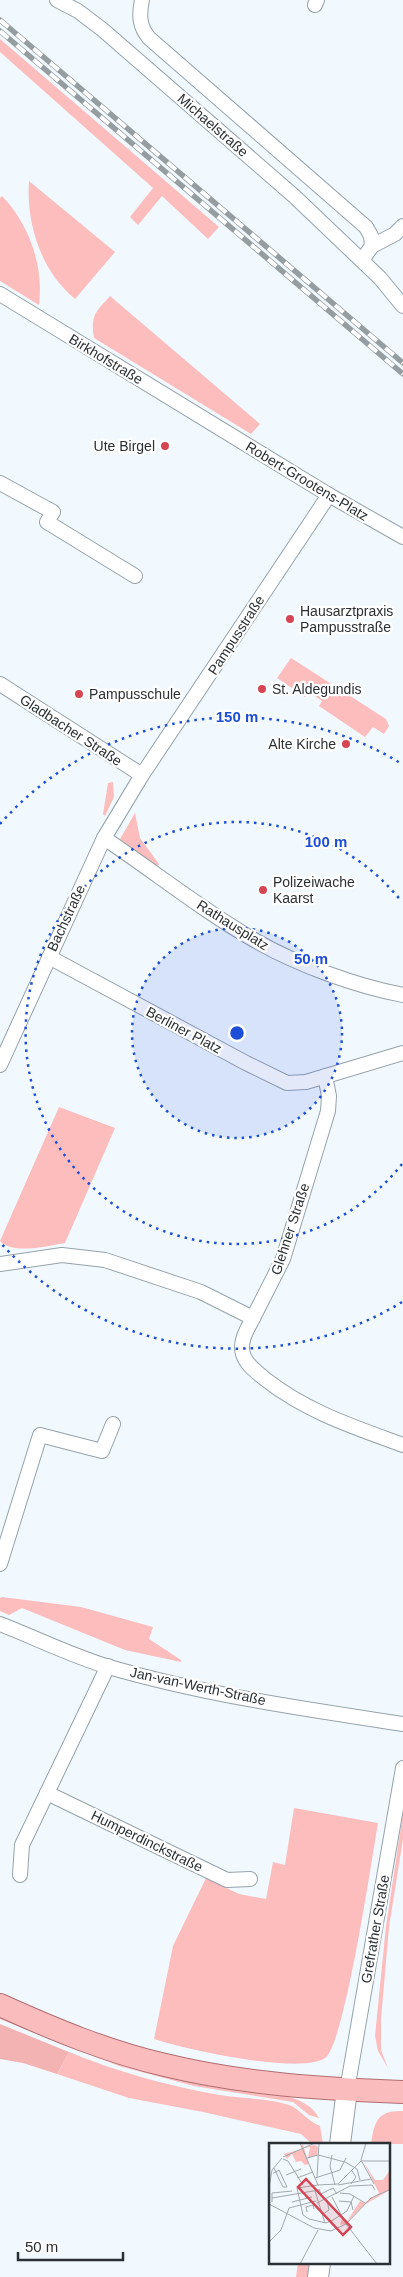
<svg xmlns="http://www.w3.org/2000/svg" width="403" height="2277" viewBox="0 0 403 2277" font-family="Arial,sans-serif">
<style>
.green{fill:#fdbdbd}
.forest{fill:#f3b3b3}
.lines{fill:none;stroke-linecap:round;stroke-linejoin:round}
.minor-casing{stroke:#95a2ab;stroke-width:16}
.secondary-casing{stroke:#95a2ab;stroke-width:22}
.primary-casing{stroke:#b16e71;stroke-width:24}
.minor{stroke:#fff;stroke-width:14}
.secondary{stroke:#fff;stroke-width:20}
.primary{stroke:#fbbcbe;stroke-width:22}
.rail-casing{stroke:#959da1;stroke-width:5.5}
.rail{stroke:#fff;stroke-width:4;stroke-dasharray:11;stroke-linecap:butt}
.ring{fill:none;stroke:#1d4ed8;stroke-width:2.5;stroke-dasharray:2.5 5}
.poi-dot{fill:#d54553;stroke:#fff;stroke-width:2}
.labels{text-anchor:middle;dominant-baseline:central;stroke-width:4.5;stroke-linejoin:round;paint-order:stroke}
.street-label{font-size:14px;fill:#2a3033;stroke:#fff}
.poi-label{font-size:14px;fill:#2a3033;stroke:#fff;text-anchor:start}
.inset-road{fill:none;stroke:#a1a9ad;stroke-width:1}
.view{fill:#d54553;fill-opacity:0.15;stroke:#d54553;stroke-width:2.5}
.inset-edge{fill:none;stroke:#2a3033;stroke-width:2.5}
.centre{fill:#1d4ed8;stroke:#fff;stroke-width:2.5}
.ring-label{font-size:15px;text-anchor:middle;font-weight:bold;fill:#1d4ed8;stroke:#fff;stroke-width:4.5;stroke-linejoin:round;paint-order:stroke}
</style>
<rect width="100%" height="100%" fill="#f1f9ff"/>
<g class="green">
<polygon points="0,39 219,227 208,239 162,196 138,225 130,217 153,188 0,52"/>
<path d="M29 181 115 252 75 299C41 271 26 224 29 181Z"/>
<path d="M2 196C29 224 44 266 39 305L0 281V198Z"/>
<path d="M110 296 260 424 251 434 94 338C90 315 96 312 110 296Z"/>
<polygon points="291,658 386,719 389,726 384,734 373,727 365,737 319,706 322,701 309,692 305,697 277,678"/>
<polygon points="113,782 114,797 105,816 103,814 108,783"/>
<polygon points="135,813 140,838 159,864 157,867 120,839"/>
<path d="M59 1107 115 1128 65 1243C48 1246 13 1255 0 1241Z"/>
<polygon points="2,1597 81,1607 153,1627 149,1639 181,1660 181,1662 125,1650 22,1608 9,1615 0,1611 0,1598"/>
<path d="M294 1808 378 1823C372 1857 345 2044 325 2058 301 2075 183 2049 154 2039L173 1946 206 1878 239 1894 266 1899 273 1862 285 1865Z"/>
<polygon points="403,1814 403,1839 389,1927 381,2019 381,2050 388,2068 378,2051 375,2036 386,1926"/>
<path d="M0 2015C40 2031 80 2049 121 2064 153 2075 187 2082 221 2088 251 2093 304 2089 319 2118L309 2115 293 2102 194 2086 119 2066 0 2019Z"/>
<path d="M69 2052C118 2072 168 2086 220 2095 242 2099 269 2098 289 2105 299 2108 307 2121 320 2126L323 2144H312L301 2134 203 2112 129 2098 57 2074Z"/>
<path d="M403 2111V2144H371C374 2121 378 2110 403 2111Z"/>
<polygon points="298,2263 312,2263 310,2277 296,2277"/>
</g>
<polygon class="forest" points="0,2024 69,2052 57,2074 23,2063 0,2059"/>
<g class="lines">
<defs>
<g id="minor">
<polyline points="57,0 78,11 103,30 294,196 380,278 403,306"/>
<path d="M142 0C139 15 139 26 149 38L366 227 371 236 372 246 362 260"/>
<polyline points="315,5 317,0"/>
<polyline points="372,246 395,234 403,226"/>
<polyline points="0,294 329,495 403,537"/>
<polyline points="0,483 53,512 47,522 135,576"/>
<polyline points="0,684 142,775"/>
<path d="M104 838C155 872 203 911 256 941 298 965 356 986 403 995"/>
<polyline points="49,957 246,1063 287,1083 306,1082 403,1053"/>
<polyline points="0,1065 104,838 142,775 329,495"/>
<polyline points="0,1264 62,1255 105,1260 201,1292 253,1318 283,1259 328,1111 329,1096 325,1076"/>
<path d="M253 1318C248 1328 239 1341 243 1354 246 1365 257 1372 265 1379 307 1412 354 1427 403 1445"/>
<polyline points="0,1564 40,1435 102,1451 113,1424"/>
<path d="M0 1624C36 1638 72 1656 109 1667 205 1695 305 1709 403 1724"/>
<polyline points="47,1793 227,1880 250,1879"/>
<polyline points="20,1875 22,1845 108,1666"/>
<polyline points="347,2090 403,1768"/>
</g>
<g id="secondary">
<polyline points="340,2144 347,2090"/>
<polyline points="318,2277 320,2263"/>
</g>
<path id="primary" d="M0 2005C53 2029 108 2052 165 2065 243 2084 323 2089 403 2092"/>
</defs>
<use href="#minor" class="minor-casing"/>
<use href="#secondary" class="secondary-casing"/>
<use href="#primary" class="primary-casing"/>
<use href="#minor" class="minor"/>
<use href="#secondary" class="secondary"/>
<use href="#primary" class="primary"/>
<defs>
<g id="rail">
<polyline points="0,20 403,363"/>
<polyline points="0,31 403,374"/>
</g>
</defs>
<use href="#rail" class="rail-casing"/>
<use href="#rail" class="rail"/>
</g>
<circle cx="237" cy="1033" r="105" fill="#1d4ed8" fill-opacity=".12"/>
<g class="ring">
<circle cx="237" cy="1033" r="105"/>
<path d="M402 1164A211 211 0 1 1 402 902"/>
<path d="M402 1302A316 316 0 0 1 0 1242M0 824A316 316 0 0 1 402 764"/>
</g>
<g class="poi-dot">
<circle cx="165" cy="446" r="5"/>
<circle cx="290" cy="619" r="5"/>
<circle cx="262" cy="689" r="5"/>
<circle cx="79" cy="694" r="5"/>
<circle cx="346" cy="744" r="5"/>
<circle cx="263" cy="890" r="5"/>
</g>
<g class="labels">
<g class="street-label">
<text transform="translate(213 125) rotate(41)">Michaelstraße</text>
<text transform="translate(106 359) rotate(31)">Birkhofstraße</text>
<text transform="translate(307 481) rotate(31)">Robert-Grootens-Platz</text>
<text transform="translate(236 635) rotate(-57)">Pampusstraße</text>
<text transform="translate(71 730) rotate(33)">Gladbacher Straße</text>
<text transform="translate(66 918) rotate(-65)">Bachstraße</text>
<text transform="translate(233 925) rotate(32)">Rathausplatz</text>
<text transform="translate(184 1030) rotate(28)">Berliner Platz</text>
<text transform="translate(290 1229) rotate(-72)">Glehner Straße</text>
<text transform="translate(198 1686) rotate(12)">Jan-van-Werth-Straße</text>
<text transform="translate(147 1841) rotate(26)">Humperdinckstraße</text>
<text transform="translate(375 1929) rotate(-80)">Grefrather Straße</text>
</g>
<g class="poi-label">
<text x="155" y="446" text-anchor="end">Ute Birgel</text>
<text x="300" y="611">Hausarztpraxis<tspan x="300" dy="16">Pampusstraße</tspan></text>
<text x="272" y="689">St. Aldegundis</text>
<text x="89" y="694">Pampusschule</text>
<text x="336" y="744" text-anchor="end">Alte Kirche</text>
<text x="273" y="882">Polizeiwache<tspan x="273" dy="16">Kaarst</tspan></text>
</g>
</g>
<g transform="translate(269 2143)">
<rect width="121" height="121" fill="#f1f9ff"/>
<path d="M33 1 35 4 46 2 49 4 48 12 39 15 41 4 35 5 40 21 36 22 32 18 27 19 23 11 18 16 15 11 33 6ZM94 18 106 37H114L121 27V47L95 62 76 81 71 82 73 75 77 80 91 58 95 60 110 50Z" fill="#fdbdbd"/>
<path class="inset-road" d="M31 0 49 42M97 0 92 17 105 41M63 12 61 23 66 42M14 14 46 0M38 15 49 12 76 19 88 26 91 37M14 16 19 18 34 42M92 18H122M4 30H5L7 29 10 27 18 44H14L9 34 7 29 5 25M17 32 32 26M48 34 50 0M28 35 44 29M46 35 71 27 77 15M82 41 87 34 83 28M49 42 28 45 34 72 40 76 57 80 64 77 78 68 85 53M49 42 69 41 92 18M69 42 102 36M0 45 3 27 13 15M50 46 52 51 64 45 68 51M46 48 56 80M71 50 81 51 96 60M63 54 77 81M3 55 50 47M70 58 82 59 84 67M3 59V50L23 48M23 59 43 54M48 60 81 43 103 42 106 47M0 61 45 85 62 88 77 81 102 55 122 46M38 69 37 64 44 62 45 66M54 71 60 67 58 57M77 81 108 121M0 99 12 87 20 65 47 58M31 121 49 87"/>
<path class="view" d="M37 36 82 84 74 92 29 44Z"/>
<rect width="121" height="121" class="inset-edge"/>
</g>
<circle cx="237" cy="1033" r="8" class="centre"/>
<g class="ring-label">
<text x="237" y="722">150 m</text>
<text x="326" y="847">100 m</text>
<text x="311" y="964">50 m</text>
</g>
<path d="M18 2252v8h105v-8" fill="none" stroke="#2a3033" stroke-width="2.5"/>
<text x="25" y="2252" font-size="15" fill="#2a3033" stroke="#ffffff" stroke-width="4" paint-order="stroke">50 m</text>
</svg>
